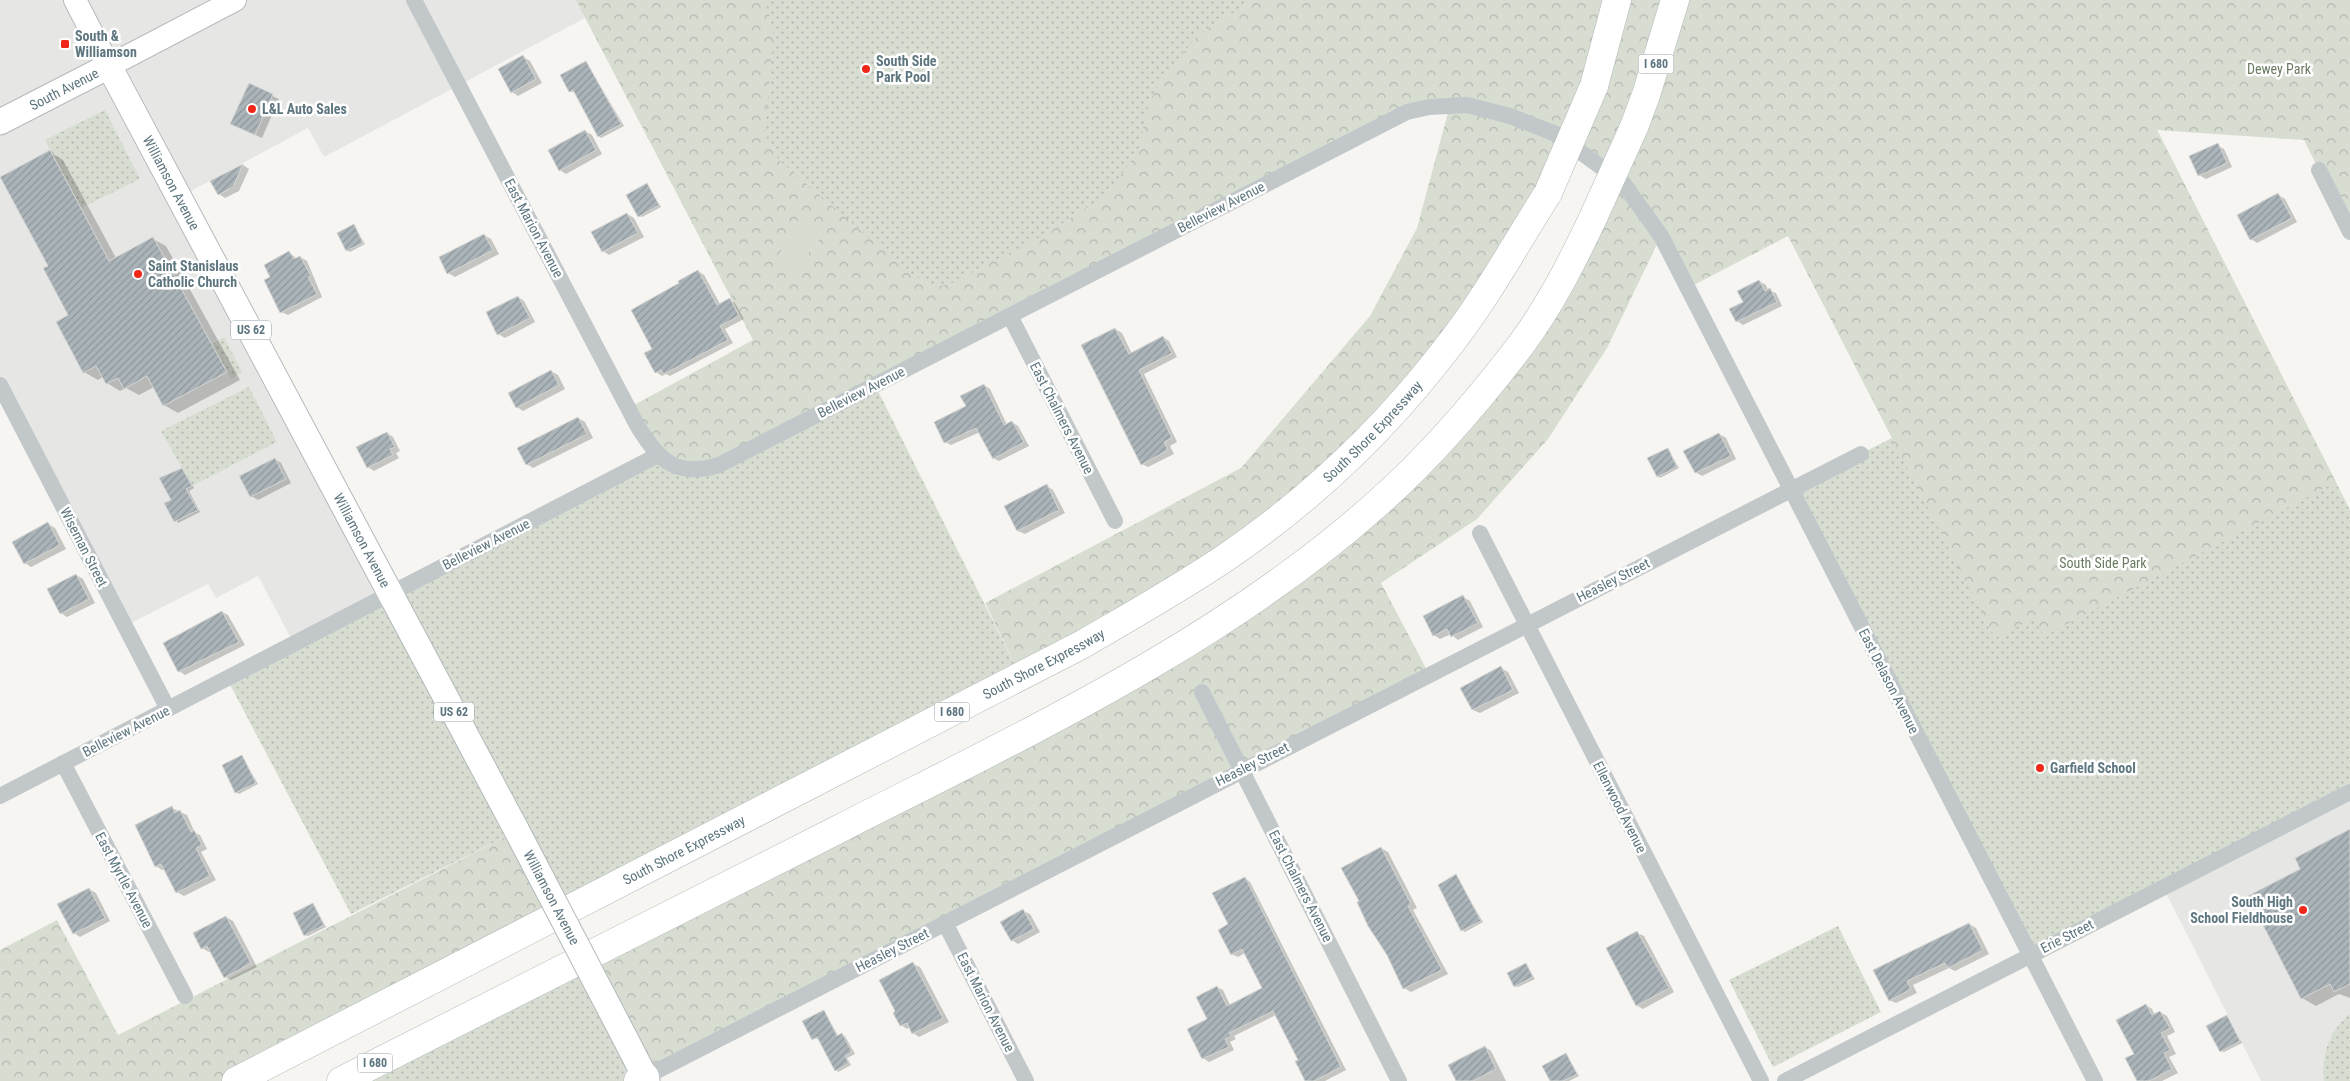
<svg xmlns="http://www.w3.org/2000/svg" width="2350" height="1081" viewBox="0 0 2350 1081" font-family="'Roboto Condensed',sans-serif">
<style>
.built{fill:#e6e7e5}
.green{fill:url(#green-dots)}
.forest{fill:url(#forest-crowns)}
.pitch{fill:#d8ddd2}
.shadow{fill:#0003}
.building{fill:url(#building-hatch);stroke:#d7d6d4}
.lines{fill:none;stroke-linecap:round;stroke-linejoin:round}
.secondary-casing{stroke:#b4bbbe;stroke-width:24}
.primary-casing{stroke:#b3b9bc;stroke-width:27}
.highway-casing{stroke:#b4b9bb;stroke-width:29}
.street{stroke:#c2c7ca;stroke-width:16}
.secondary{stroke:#fff;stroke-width:22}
.primary{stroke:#fff;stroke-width:25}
.highway{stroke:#fff;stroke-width:28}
.primary-bridge-casing{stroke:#b3b9bc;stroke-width:27;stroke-linecap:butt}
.highway-bridge-casing{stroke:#b4b9bb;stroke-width:29;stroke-linecap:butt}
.primary-bridge{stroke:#fff;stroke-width:25}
.highway-bridge{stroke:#fff;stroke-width:28}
.poi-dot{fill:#ef2618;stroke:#fff;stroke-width:2}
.labels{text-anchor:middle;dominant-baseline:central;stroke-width:5;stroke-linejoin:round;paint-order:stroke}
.shield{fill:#fff;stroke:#8e9fa5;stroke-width:1}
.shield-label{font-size:12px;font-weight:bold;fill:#5e767f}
.poi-label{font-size:14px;font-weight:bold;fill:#5e767f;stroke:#fff;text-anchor:start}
.park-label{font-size:14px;fill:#6b7b62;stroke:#fff}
.street-label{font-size:14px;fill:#5e767f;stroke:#fff}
</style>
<defs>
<pattern id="green-dots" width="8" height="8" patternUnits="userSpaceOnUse" patternTransform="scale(1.25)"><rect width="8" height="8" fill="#d8ddd2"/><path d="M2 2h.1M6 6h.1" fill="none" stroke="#b2b8b0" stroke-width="1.8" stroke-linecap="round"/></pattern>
<pattern id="forest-crowns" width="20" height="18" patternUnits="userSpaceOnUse" patternTransform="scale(1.25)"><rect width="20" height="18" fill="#d8ddd2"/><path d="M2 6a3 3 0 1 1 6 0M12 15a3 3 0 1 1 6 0" fill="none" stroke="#b2b8b0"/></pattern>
<pattern id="building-hatch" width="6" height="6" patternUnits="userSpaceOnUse" patternTransform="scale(1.25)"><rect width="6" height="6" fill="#abb5b9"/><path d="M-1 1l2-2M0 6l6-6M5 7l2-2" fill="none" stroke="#8e989c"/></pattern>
</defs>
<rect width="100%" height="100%" fill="#f6f5f1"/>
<g class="built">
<polygon points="0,0 576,0 585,18 324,157 308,128 180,197 391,593 294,644 258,576 216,598 208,584 125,626 0,385"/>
<polygon points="2350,791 2350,1081 2261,1081 2163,887"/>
</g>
<g class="green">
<polygon points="576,0 2350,0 2157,130 2350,510 2350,792 2030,955 1791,489 1892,438 1761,182 1429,107 875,385 1021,677 560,914 517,831 351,914 227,679 658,455 629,408 753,340"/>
<polygon points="105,110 140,179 81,208 45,140"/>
<polygon points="224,337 242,372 231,379 212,344"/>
<polygon points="249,387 277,442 192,486 161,431"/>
<polygon points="1838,926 1881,1012 1773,1067 1729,980"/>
<polygon points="585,957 638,1081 341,1081"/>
<path d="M2350 1014V1081H2324C2321 1055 2329 1031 2350 1014Z"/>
</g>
<g class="forest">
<polygon points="576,0 765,0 773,29 773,44 765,131 771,149 780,161 910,273 935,287 950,284 1046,234 1105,196 1139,151 1147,107 1162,78 1199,34 1254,0 2350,0 2350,232 2304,140 2157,130 2336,482 2044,636 2034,618 1995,638 1788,236 1688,288 1661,236 1607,348 1548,439 1477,519 1381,583 1429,674 646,1077 585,957 990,752 1292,572 1520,345 1612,175 1569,143 1474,311 1271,525 1021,677 985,603 1241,468 1370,316 1417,228 1450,105 1429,107 719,465 673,465 629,408 754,340"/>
<polygon points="517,831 560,914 236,1081 0,1081 0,950 57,920 118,1035"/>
</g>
<polygon class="pitch" points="803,224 820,239 794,271 777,256"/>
<g class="shadow">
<polygon points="523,57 530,61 542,83 518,96 512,92"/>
<polygon points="586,62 624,126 601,138 599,136 575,92 570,92 562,76"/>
<polygon points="249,85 279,99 262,138 238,127"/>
<polygon points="585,131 592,135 602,154 566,174 560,170"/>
<polygon points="2217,145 2224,149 2232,167 2206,179 2199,175"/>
<polygon points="50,152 63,160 116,258 153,239 166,246 240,380 178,413 164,405 154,387 139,395 126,388 120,391 107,383 103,377 98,380 84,372 70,316 49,266"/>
<polygon points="243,165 249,169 239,191 225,198 219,194 212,182"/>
<polygon points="647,185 661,207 642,217 639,216"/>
<polygon points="2278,195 2285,199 2297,222 2257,243 2251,239"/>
<polygon points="627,214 634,218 644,237 609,255 603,251"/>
<polygon points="354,226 365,244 350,252 347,250"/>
<polygon points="484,235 491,239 499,254 455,277 448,273"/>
<polygon points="289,252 297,259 300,257 307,261 322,297 288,315 281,312 272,277"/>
<polygon points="698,271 704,275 720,304 730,300 735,303 744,319 725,329 733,343 670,376 666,374 662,376 656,372 646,353 653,350 681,284"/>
<polygon points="1759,281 1766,285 1768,290 1776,293 1782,306 1743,325 1737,321 1744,303"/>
<polygon points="518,297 524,301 535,322 505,338 498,334"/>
<polygon points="1115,329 1122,333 1132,354 1163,337 1169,341 1177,357 1144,374 1177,442 1170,446 1174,454 1148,467 1142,464"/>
<polygon points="551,371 558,375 565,389 523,411 517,407"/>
<polygon points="984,385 990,389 1007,425 1012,422 1018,426 1029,446 999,461 993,458 980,432 951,445 945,442 967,407"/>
<polygon points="578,418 585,422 593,438 533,468 527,464"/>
<polygon points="387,433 393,437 400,451 396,453 399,458 374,471 368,467"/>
<polygon points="1719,434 1726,438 1736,459 1702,476 1695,472"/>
<polygon points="1668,449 1679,468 1660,478 1658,476"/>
<polygon points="275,459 281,463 291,483 258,500 251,496"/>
<polygon points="182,469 194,488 189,491 200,512 178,523 166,504 173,500"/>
<polygon points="1047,486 1053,490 1065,513 1025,534 1018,531 1006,507"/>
<polygon points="48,524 55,528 66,549 31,567 25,563"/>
<polygon points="76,575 83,579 95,603 67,617 61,613"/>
<polygon points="1463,597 1470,601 1483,627 1458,640 1451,634 1440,639 1434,635"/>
<polygon points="222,612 228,615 245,645 185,675 179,671"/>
<polygon points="1501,668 1508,672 1519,693 1480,713 1473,710 1462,688"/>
<polygon points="242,756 258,784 239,794 236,792"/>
<polygon points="172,808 187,815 195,833 200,835 207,849 201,852 216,880 184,896 177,892 165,868 162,870 156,866"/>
<polygon points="2350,831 2350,998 2339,994 2316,1006 2302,998"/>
<polygon points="1381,848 1388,852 1417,908 1413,910 1448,974 1411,992 1404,988 1360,902"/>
<polygon points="1456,876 1483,922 1465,932 1462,930 1439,885"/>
<polygon points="1245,878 1250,882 1346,1070 1325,1081 1307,1081 1299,1060 1276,1015 1234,1036 1236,1039 1230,1042 1234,1050 1209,1062 1203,1058 1217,987 1223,990 1230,1005 1263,989 1245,953 1238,957 1232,954 1230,925"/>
<polygon points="89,889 96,893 110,921 80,937 74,933"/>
<polygon points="313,904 326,927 308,936 305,935"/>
<polygon points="1023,911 1030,914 1040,932 1018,944 1012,940"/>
<polygon points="226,917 233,921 257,967 231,980 225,977 211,951 209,952 202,948"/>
<polygon points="1969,924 1976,928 1989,954 1955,971 1949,968 1913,985 1917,993 1896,1003 1889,1000 1875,971"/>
<polygon points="1637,933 1644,936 1674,992 1643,1009 1636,1005"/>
<polygon points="913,964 920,967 949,1022 919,1037 913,1033 910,1027 907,1029 901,1025"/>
<polygon points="1526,965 1535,979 1518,987 1515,986"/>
<polygon points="2146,1005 2152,1009 2155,1015 2160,1012 2167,1016 2175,1032 2167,1036 2176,1054 2169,1057 2178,1073 2162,1081 2138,1081 2136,1054"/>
<polygon points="824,1011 839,1037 842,1035 845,1036 855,1054 847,1058 851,1065 838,1072 819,1039 813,1039"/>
<polygon points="2227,1017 2242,1043 2224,1052 2221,1051"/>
<polygon points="1485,1047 1491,1051 1506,1081 1457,1081"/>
<polygon points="1566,1054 1579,1076 1569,1081 1551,1081"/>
</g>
<g class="building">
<polygon points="523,55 536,79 511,93 498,69"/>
<polygon points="586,61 621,124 598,137 573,90 569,92 560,75"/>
<polygon points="249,83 273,94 255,135 230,124"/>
<polygon points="585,130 596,150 559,171 548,150"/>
<polygon points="2218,143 2227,163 2198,176 2189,156"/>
<polygon points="50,150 109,261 153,237 227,372 163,406 147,376 124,389 118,378 106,384 96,366 83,373 56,322 68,315 43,268 48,266 0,177"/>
<polygon points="243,164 233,187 218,195 210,181"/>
<polygon points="647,183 659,205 638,217 626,195"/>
<polygon points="2278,193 2292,218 2250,240 2237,215"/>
<polygon points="627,213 638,233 602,252 591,232"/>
<polygon points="354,224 363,243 346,251 337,233"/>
<polygon points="484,234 493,250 447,274 439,257"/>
<polygon points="289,251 294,259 300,256 311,276 308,277 317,294 280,313 264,280 270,277 264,265"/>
<polygon points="698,270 717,305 730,298 739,316 720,326 728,340 664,374 661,370 655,373 644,353 652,349 631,310 679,283 678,281"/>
<polygon points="1759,280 1765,291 1770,288 1777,302 1736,322 1729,309 1743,302 1737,291"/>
<polygon points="518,296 530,318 497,335 486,312"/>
<polygon points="1115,328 1129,354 1163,336 1172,353 1139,370 1172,438 1164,442 1168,450 1141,465 1081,345"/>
<polygon points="551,370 559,385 516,408 508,393"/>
<polygon points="984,384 1004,425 1012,421 1024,442 993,459 976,428 944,443 934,422 966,406 960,396"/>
<polygon points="578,417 587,434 526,465 517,448"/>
<polygon points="387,432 395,447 390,449 393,455 367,468 356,447"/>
<polygon points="1719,433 1731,456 1695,473 1683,451"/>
<polygon points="1668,448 1677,467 1657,477 1647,458"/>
<polygon points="275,458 286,479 250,497 239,476"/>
<polygon points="182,468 192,486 186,489 198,510 174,522 164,503 171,500 159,478"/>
<polygon points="1047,484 1059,510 1017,531 1004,506"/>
<polygon points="48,522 60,545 24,564 12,542"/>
<polygon points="76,574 89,599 60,614 47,589"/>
<polygon points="1463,595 1478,623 1451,637 1447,629 1433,636 1423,616"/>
<polygon points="222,611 239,642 178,672 163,643"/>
<polygon points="1501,666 1513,690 1472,710 1460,688"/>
<polygon points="242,755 256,783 235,793 222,765"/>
<polygon points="172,806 175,813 180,810 191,832 194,830 202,845 196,848 210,876 176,893 161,864 155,867 135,825"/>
<polygon points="2350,829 2350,984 2334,992 2330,984 2301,999 2248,896 2300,869 2295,858"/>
<polygon points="1381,847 1411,904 1408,906 1442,970 1403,989 1387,955 1368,926 1357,902 1359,901 1341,868"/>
<polygon points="1456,874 1481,921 1461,931 1438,885"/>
<polygon points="1245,877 1341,1067 1314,1081 1305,1081 1295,1061 1298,1060 1273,1011 1229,1033 1231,1036 1225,1039 1229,1047 1202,1059 1187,1029 1207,1019 1196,997 1217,986 1227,1006 1262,988 1242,949 1231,955 1218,930 1228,924 1212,893"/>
<polygon points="89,888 105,918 73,934 57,904"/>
<polygon points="313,903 324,925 304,936 293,913"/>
<polygon points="1023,909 1034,929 1011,941 1000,922"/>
<polygon points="226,916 251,963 224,978 207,946 201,949 193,933"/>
<polygon points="1969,923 1983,950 1948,968 1945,963 1907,981 1911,989 1889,1001 1873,970"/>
<polygon points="1637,931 1669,988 1636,1006 1606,948"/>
<polygon points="913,962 943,1018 912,1034 907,1023 900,1026 893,1013 895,1011 879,980"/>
<polygon points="1526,963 1533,977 1514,987 1507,973"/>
<polygon points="2146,1004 2152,1015 2160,1011 2170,1028 2161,1033 2170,1050 2164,1053 2172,1069 2149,1081 2137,1081 2125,1058 2134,1054 2116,1020"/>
<polygon points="824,1010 837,1036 842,1033 852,1052 845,1056 849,1063 835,1071 817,1037 812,1040 802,1021"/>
<polygon points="2227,1015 2240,1041 2220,1052 2206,1026"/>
<polygon points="1485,1046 1496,1069 1473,1081 1456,1081 1448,1065"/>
<polygon points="1566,1053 1577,1074 1563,1081 1550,1081 1542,1066"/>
</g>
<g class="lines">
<defs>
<polyline id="secondary" points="75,0 109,66 235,0"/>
<g id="primary">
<path id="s1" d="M0 122 109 66 517 831"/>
<polyline points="625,1038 647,1081"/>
</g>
<g id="highway">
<polyline points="1594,86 1617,0"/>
<polyline points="1634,127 1646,95 1675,0"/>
<path id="s2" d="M236 1081 1083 644C1131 616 1179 589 1225 558 1309 501 1385 429 1447 348 1485 300 1515 245 1548 193"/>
<path d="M341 1081C507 996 674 912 841 828 1027 733 1223 642 1379 502 1431 456 1478 401 1520 346 1550 306 1572 262 1593 218"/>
<polyline points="638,1081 645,1077"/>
</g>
</defs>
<use href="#secondary" class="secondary-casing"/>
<use href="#primary" class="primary-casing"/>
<use href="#highway" class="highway-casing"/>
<g class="street">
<path d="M414 0 637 425C659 461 676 478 719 465L1407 112 1429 107 1467 105 1510 116 1556 134 1623 183 1661 236 2095 1081"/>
<polyline points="2319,170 2350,232"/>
<polyline points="1010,316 1115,521"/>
<polyline points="0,385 168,709"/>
<polyline points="1480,533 1761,1081"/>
<polyline points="1202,692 1399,1081"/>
<polyline points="63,763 185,996"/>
<polyline points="0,796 658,455"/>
<polyline points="945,923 1026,1081"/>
<polyline points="645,1077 1861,454"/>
<polyline points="1785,1081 2350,792"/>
</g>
<use href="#secondary" class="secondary"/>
<use href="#primary" class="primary"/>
<use href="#highway" class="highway"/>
<defs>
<g id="primary-bridge">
<path id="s3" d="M517 831 625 1038"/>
</g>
<g id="highway-bridge">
<polyline points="1548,193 1594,86"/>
<polyline points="1593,218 1634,127"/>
</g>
</defs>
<use href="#primary-bridge" class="primary-bridge-casing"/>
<use href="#highway-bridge" class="highway-bridge-casing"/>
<use href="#primary-bridge" class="primary-bridge"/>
<use href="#highway-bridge" class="highway-bridge"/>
</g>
<g class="poi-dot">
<rect x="60" y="39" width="10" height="10" rx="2.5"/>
<circle cx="866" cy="69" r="5"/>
<circle cx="252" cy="109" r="5"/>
<circle cx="138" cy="274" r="5"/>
<circle cx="2040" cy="768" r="5"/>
<circle cx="2303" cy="910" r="5"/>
</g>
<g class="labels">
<g class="shield">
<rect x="1638.5" y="54.5" width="35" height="19" rx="4"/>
<rect x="231" y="320.5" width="40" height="19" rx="4"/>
<rect x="434" y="702.5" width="40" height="19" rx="4"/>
<rect x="934.5" y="702.5" width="35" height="19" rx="4"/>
<rect x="357.5" y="1053.5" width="35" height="19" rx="4"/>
</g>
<g class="shield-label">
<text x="1656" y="64">I 680</text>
<text x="251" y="330">US 62</text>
<text x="454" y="712">US 62</text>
<text x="952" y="712">I 680</text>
<text x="375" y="1063">I 680</text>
</g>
<g class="poi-label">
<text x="75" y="36">South &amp;<tspan x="75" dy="16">Williamson</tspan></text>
<text x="876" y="61">South Side<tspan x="876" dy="16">Park Pool</tspan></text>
<text x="262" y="109">L&amp;L Auto Sales</text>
<text x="148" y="266">Saint Stanislaus<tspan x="148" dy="16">Catholic Church</tspan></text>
<text x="2050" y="768">Garfield School</text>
<text x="2293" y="902" text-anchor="end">South High<tspan x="2293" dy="16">School Fieldhouse</tspan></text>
</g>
<g class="park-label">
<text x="2279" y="69">Dewey Park</text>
<text x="2103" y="563">South Side Park</text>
</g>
<g class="street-label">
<text stroke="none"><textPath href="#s1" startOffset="72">South Avenue</textPath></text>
<text stroke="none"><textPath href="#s1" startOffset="255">Williamson Avenue</textPath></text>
<text transform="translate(1221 207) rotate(-27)">Belleview Avenue</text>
<text transform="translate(534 228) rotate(62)">East Marion Avenue</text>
<text transform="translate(861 392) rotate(-27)">Belleview Avenue</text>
<text transform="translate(1062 418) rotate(63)">East Chalmers Avenue</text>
<text stroke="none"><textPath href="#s2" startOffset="1314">South Shore Expressway</textPath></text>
<text stroke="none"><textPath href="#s1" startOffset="660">Williamson Avenue</textPath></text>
<text transform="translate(486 544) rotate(-27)">Belleview Avenue</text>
<text transform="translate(84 547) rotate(63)">Wiseman Street</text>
<text transform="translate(1613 580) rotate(-27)">Heasley Street</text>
<text stroke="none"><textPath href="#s2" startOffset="909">South Shore Expressway</textPath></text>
<text transform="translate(1889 681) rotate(63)">East Delason Avenue</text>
<text transform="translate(126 731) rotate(-27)">Belleview Avenue</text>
<text transform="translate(1252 764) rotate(-27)">Heasley Street</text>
<text transform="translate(1620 807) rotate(63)">Ellenwood Avenue</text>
<text stroke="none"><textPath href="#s2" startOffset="504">South Shore Expressway</textPath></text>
<text transform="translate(124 880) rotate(62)">East Myrtle Avenue</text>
<text transform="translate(1301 886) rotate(63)">East Chalmers Avenue</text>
<text stroke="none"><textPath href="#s3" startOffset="75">Williamson Avenue</textPath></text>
<text transform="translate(2067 936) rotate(-27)">Erie Street</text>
<text transform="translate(892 950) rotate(-27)">Heasley Street</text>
<text transform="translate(986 1002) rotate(63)">East Marion Avenue</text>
</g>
</g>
</svg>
